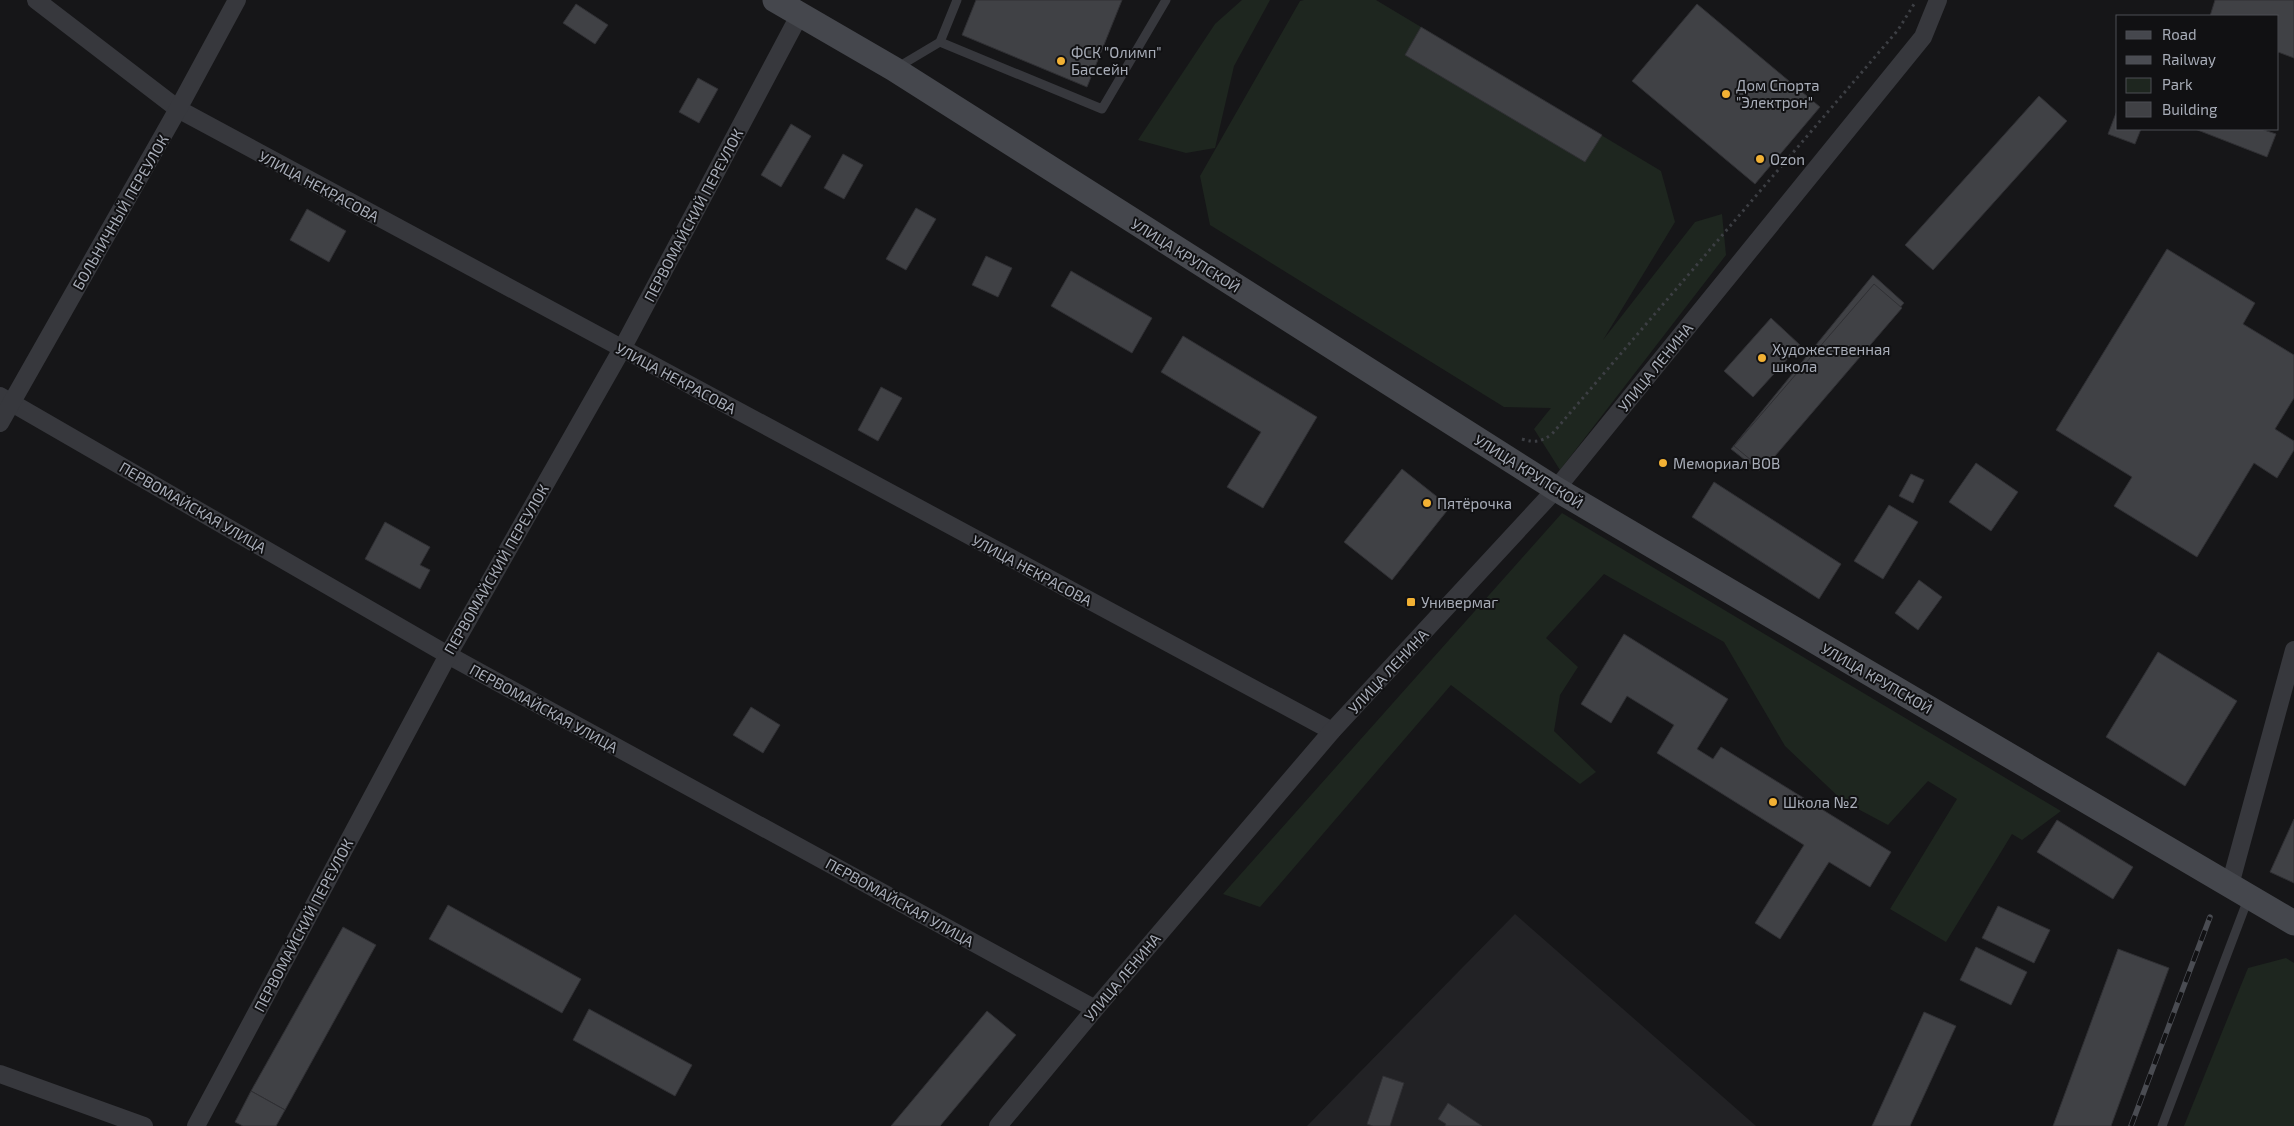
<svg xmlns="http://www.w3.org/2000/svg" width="2294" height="1126" viewBox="0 0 2294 1126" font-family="'Exo 2',sans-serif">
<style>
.built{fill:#222225}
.green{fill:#1e261f}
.building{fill:#404145;stroke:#303034}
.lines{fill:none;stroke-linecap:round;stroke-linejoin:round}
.path{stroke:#3d3f44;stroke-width:3;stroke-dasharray:2.5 4;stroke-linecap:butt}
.lane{stroke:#37383d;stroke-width:9}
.street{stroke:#37383d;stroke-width:18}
.secondary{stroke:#45474d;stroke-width:25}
.rail-casing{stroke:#4a4c52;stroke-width:5.5}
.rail{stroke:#111113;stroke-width:4;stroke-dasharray:11;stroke-linecap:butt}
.poi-dot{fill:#f2b134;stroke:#111113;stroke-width:2}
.labels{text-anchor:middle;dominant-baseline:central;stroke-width:4;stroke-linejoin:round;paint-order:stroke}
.poi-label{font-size:15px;fill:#a8adb8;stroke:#111113;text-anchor:start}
.street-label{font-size:15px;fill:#a8adb8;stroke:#111113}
</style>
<rect width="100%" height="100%" fill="#161618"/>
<polygon class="built" points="1515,914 1756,1126 1307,1126"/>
<g class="green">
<polygon points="1242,0 1270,0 1234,66 1215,148 1186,153 1138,140 1215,24"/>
<polygon points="1304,0 1376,0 1661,171 1675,222 1603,340 1695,222 1722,214 1726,255 1560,470 1534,429 1551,408 1504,407 1210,225 1200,176 1300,1"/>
<polygon points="1562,513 2061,811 2022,840 2012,834 1946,942 1890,909 1957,799 1928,781 1888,825 1843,801 1785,746 1724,642 1604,574 1546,638 1578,667 1560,695 1554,731 1596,772 1580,784 1451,685 1260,907 1223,894"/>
<polygon points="2286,958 2294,963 2294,1126 2184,1126 2248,968"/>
</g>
<g class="building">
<polygon points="976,0 1122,0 1087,87 962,35"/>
<polygon points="2215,0 2294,0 2294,58 2278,52 2278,16 2210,16"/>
<polygon points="576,4 608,25 595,44 563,23"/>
<polygon points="1697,4 1820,107 1755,184 1632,81"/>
<polygon points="1421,27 1602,135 1585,162 1405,55"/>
<polygon points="698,78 718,89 699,123 679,112"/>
<polygon points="2039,96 2067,121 1933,270 1905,245"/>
<polygon points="2118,108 2118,129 2141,129 2135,144 2108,134"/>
<polygon points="791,124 811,136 781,187 761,175"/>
<polygon points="2195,129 2261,129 2276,134 2267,157"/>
<polygon points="843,154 863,165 844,199 824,188"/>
<polygon points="916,208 936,219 906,270 886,259"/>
<polygon points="307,209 346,231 329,262 290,240"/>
<polygon points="2167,249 2255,303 2243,324 2294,355 2294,398 2275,429 2294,441 2294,450 2277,478 2254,463 2197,557 2114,506 2132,477 2056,430"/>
<polygon points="986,256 1012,268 998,297 972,285"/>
<polygon points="1071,271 1152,318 1132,353 1051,306"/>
<polygon points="1873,275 1904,303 1759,471 1731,449"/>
<polygon points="1874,284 1902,308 1763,470 1734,446"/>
<polygon points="1771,318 1800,345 1753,397 1724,371"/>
<polygon points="1183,336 1317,417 1263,508 1227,487 1261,432 1161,372"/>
<polygon points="881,387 902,398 878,441 858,430"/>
<polygon points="1976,463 2018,492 1991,531 1949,502"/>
<polygon points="1402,469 1450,507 1392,580 1344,542"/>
<polygon points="1911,474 1924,480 1913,503 1899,496"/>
<polygon points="1714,482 1841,564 1819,599 1692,517"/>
<polygon points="1889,505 1918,522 1883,579 1854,561"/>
<polygon points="385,522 430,547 420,565 430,570 420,589 365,559"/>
<polygon points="1919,580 1942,597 1918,630 1895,613"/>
<polygon points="1624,634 1728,699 1697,749 1713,759 1721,747 1891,852 1870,887 1829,862 1780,939 1755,923 1804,845 1657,753 1674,725 1627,696 1611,723 1581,704"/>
<polygon points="2158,652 2237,701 2185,786 2106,737"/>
<polygon points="751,707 780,725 763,753 733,735"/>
<polygon points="2294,819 2294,883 2270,872"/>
<polygon points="2057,820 2133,867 2113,899 2037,852"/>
<polygon points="448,905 581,979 562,1013 429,939"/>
<polygon points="1998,906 2050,930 2034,963 1982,938"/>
<polygon points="343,927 376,945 285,1110 251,1091"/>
<polygon points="1976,947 2027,972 2011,1005 1960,980"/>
<polygon points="2118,949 2169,968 2111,1126 2053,1126"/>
<polygon points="589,1009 692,1065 675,1096 573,1040"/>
<polygon points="987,1011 1016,1035 940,1126 891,1126"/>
<polygon points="1924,1012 1956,1026 1910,1126 1872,1126"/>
<polygon points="1383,1076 1404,1083 1390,1126 1373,1126 1367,1124"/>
<polygon points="251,1091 285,1110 276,1126 243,1126 235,1122"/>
<polygon points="1448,1103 1482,1126 1445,1126 1446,1124 1438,1119"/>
</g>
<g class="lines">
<path class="path" d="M1522 439C1535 443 1541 442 1552 434L1898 30 1916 1"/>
<g class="lane">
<polyline points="940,42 1102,109 1166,0"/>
<polyline points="898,67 940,42 957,0"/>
<polyline points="2162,1126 2248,899"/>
</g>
<g class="street">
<polyline points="36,0 178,109 1332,731"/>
<polyline points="0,396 448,655 1095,1009"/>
<polyline points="0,423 178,109 237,0"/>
<polyline points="2230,885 2294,650"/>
<polyline points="0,1074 144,1126"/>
<polyline points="196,1126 448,655 622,349 800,14"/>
<polyline points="998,1126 1095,1009 1332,731 1556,489 1923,37 1938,0"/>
</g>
<polyline class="secondary" points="775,0 894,69 1556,489 2294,923"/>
<defs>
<polyline id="rail" points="2131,1126 2210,917"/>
</defs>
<use href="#rail" class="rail-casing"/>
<use href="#rail" class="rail"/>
</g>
<g class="poi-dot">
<circle cx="1061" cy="61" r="5"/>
<circle cx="1726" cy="94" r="5"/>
<circle cx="1760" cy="159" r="5"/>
<circle cx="1762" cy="358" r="5"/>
<circle cx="1663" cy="463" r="5"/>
<circle cx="1427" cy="503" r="5"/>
<rect x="1406" y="597" width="10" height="10" rx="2.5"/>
<circle cx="1773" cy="802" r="5"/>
</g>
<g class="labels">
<g class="poi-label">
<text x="1071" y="52">ФСК "Олимп"<tspan x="1071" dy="17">Бассейн</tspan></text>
<text x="1736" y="85">Дом Спорта<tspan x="1736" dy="17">"Электрон"</tspan></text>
<text x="1770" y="159">Ozon</text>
<text x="1772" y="349">Художественная<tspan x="1772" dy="17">школа</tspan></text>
<text x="1673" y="463">Мемориал ВОВ</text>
<text x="1437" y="503">Пятёрочка</text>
<text x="1421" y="602">Универмаг</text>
<text x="1783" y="802">Школа №2</text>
</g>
<g class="street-label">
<text transform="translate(319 186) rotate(28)">УЛИЦА НЕКРАСОВА</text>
<text transform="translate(120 212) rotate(-60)">БОЛЬНИЧНЫЙ ПЕРЕУЛОК</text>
<text transform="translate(693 215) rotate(-62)">ПЕРВОМАЙСКИЙ ПЕРЕУЛОК</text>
<text transform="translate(1186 255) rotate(32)">УЛИЦА КРУПСКОЙ</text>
<text transform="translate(1655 367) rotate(-51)">УЛИЦА ЛЕНИНА</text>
<text transform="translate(676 378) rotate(28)">УЛИЦА НЕКРАСОВА</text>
<text transform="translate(1529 471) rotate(32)">УЛИЦА КРУПСКОЙ</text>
<text transform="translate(193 507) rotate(30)">ПЕРВОМАЙСКАЯ УЛИЦА</text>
<text transform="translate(496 569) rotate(-60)">ПЕРВОМАЙСКИЙ ПЕРЕУЛОК</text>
<text transform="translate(1032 570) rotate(28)">УЛИЦА НЕКРАСОВА</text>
<text transform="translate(1388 671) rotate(-47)">УЛИЦА ЛЕНИНА</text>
<text transform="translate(1877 678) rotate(30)">УЛИЦА КРУПСКОЙ</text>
<text transform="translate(544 708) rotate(29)">ПЕРВОМАЙСКАЯ УЛИЦА</text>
<text transform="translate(900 902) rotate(29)">ПЕРВОМАЙСКАЯ УЛИЦА</text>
<text transform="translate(303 925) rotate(-62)">ПЕРВОМАЙСКИЙ ПЕРЕУЛОК</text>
<text transform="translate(1122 977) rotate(-50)">УЛИЦА ЛЕНИНА</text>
</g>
</g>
<rect x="2116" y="15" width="162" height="115" fill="#111113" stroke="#4d4f55"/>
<rect x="2126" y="31" width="25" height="8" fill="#45474d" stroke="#4d4f55"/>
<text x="2162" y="40" font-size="15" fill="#a8adb8">Road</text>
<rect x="2126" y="56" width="25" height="8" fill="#4a4c52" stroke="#4d4f55"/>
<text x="2162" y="65" font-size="15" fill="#a8adb8">Railway</text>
<rect x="2126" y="78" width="25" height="15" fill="#1e261f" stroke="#4d4f55"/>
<text x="2162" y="90" font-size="15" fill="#a8adb8">Park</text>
<rect x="2126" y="102" width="25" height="15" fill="#404145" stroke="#4d4f55"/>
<text x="2162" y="115" font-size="15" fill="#a8adb8">Building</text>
</svg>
